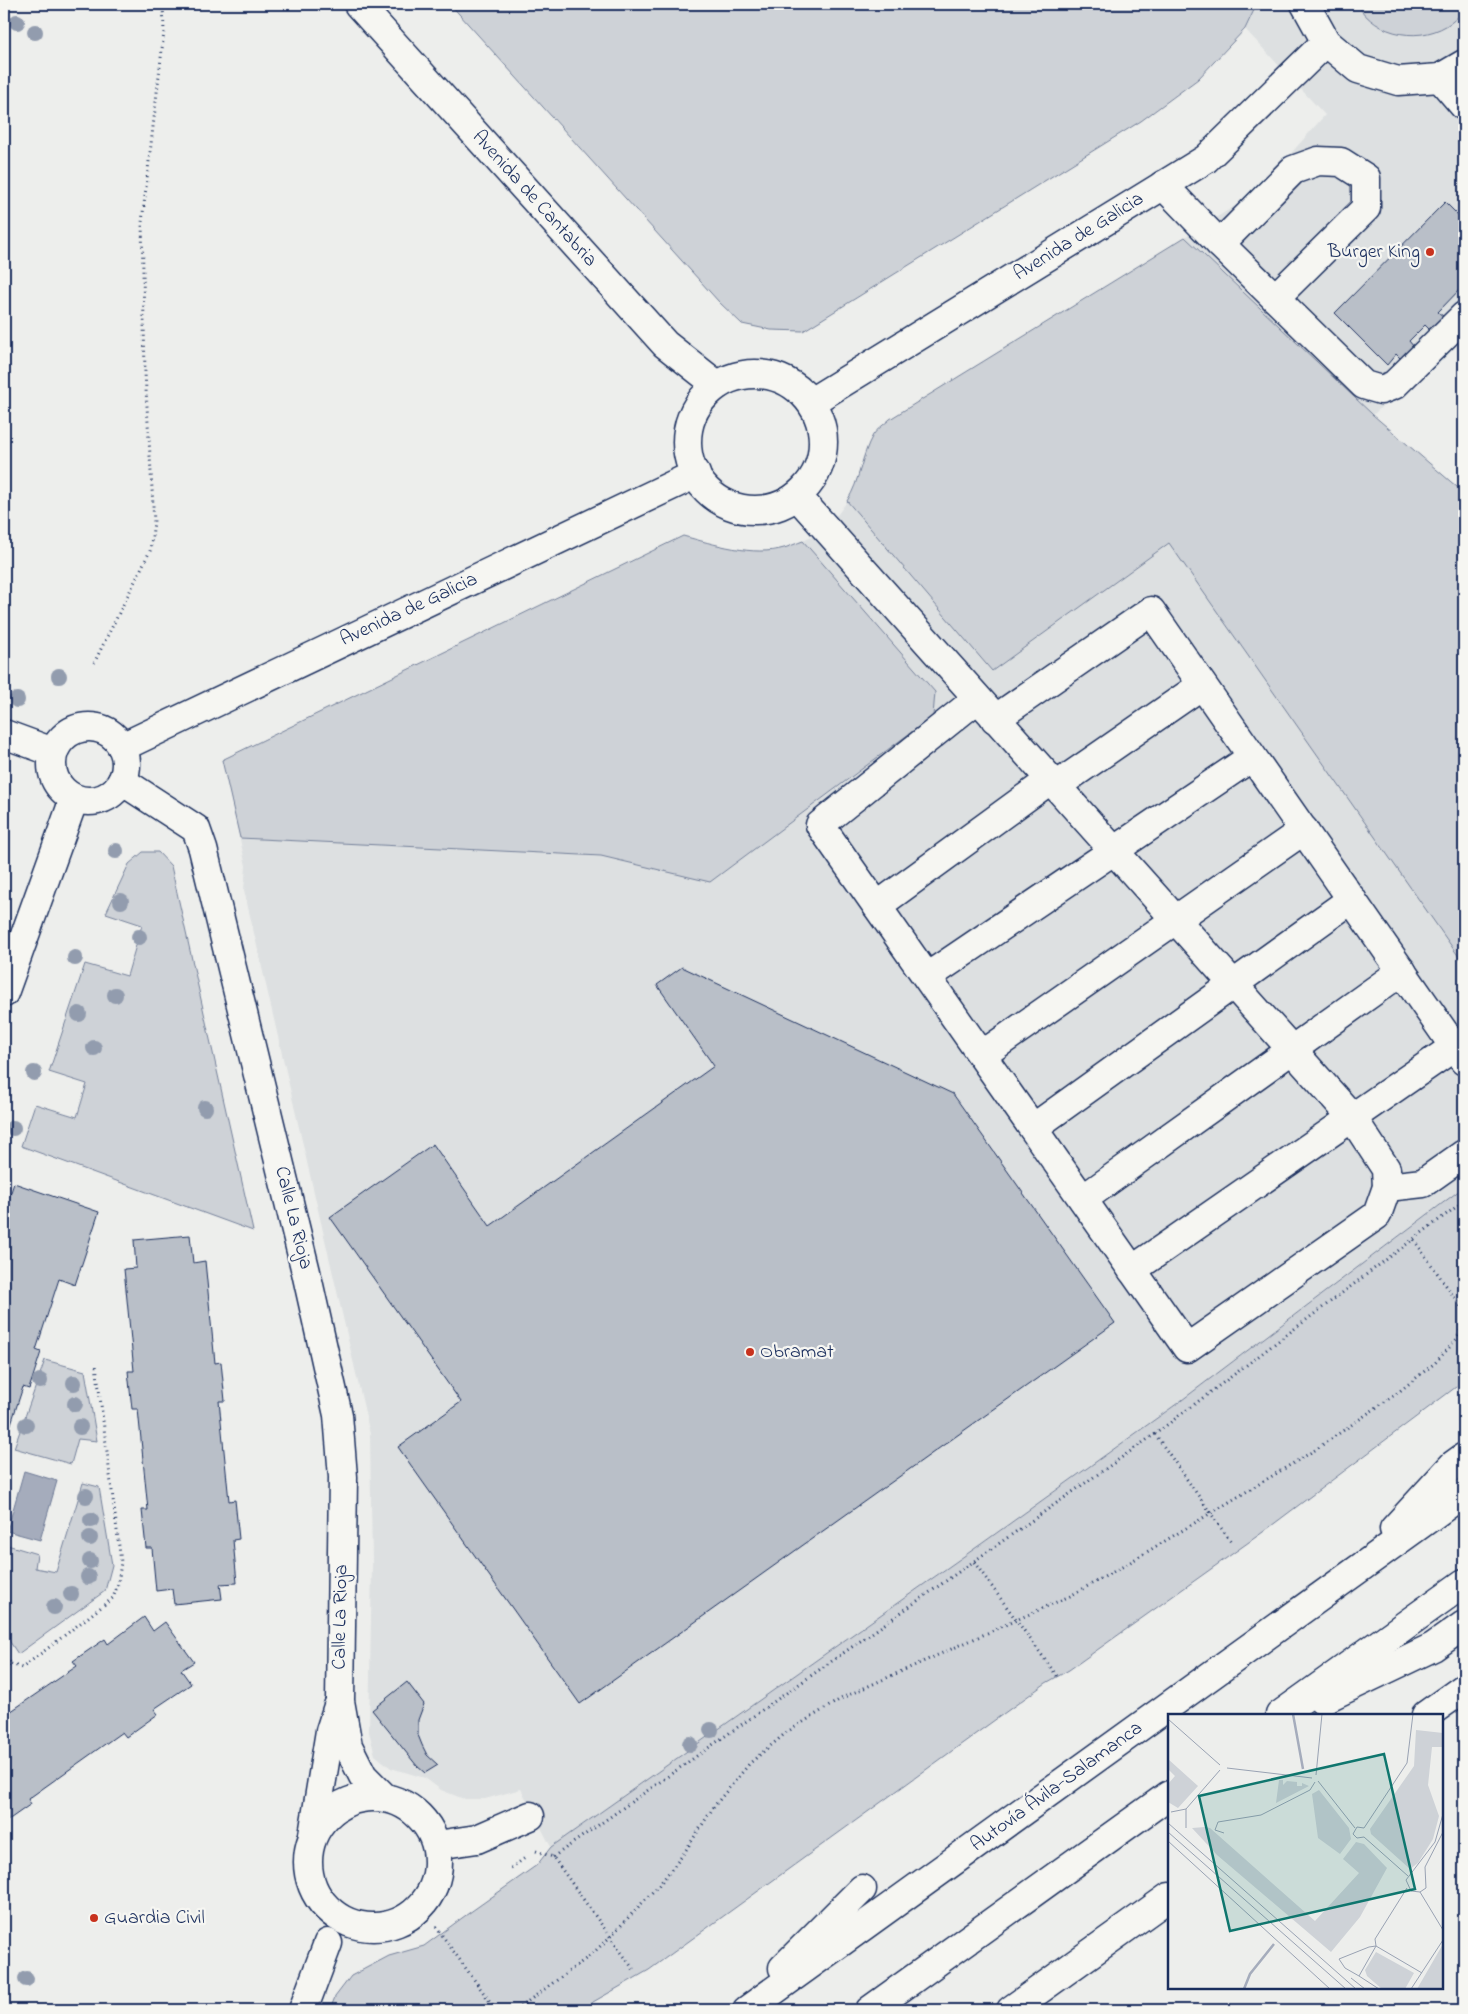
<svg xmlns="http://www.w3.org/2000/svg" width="1468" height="2014" viewBox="0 0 1468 2014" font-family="'Indie Flower',sans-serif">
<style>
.built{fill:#dde0e1}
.green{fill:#ced2d7;stroke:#74809a}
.water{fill:#a5acbc;stroke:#6e7a96}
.building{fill:#b9bfc8;stroke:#1b2f5e}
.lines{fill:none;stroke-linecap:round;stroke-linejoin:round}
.minor-casing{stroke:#1b2f5e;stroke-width:31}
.major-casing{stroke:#1b2f5e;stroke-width:31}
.highway-casing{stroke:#1b2f5e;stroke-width:31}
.path{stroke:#1b2f5e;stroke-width:3;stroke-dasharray:1 4;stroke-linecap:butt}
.minor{stroke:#f6f6f2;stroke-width:28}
.major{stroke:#f6f6f2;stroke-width:28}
.highway{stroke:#f6f6f2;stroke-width:28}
.tree{fill:#929cae}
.poi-dot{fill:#c8321e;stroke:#f6f6f2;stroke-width:2}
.labels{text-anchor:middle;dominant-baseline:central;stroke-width:4.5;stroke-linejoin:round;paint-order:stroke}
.street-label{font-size:20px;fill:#1b2f5e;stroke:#f6f6f2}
.poi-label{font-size:20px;fill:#1b2f5e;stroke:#f6f6f2;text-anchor:start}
.inset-river{fill:none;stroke:#a5acbc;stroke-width:2.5}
.inset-road{fill:none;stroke:#99a2b3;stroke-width:1}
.view{fill:#0f766e;fill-opacity:0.15;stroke:#0f766e;stroke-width:2.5}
.inset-edge{fill:none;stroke:#1b2f5e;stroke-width:2.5}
</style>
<rect width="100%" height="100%" fill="#edeeec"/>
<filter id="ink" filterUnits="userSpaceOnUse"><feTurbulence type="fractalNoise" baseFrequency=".02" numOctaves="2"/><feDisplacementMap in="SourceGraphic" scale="10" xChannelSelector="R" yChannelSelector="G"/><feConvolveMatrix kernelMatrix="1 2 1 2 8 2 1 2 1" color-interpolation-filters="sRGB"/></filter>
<g filter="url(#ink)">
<polygon class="built" points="1254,4 1464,4 1464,328 1373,415 1464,493 1464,1187 1178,1403 984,1542 551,1847 521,1789 485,1799 464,1799 441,1790 425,1778 391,1768 375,1755 369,1732 372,1564 370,1434 244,890 246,866 222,760 683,536 714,545 751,551 783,549 812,537 838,514 855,490 863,457 874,434 890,419 1243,201 1277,169 1325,115 1245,29 1254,10"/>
<g class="green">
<polygon points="450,4 1254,4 1254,10 1245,29 1198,79 1141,121 803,331 771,330 742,324 719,302"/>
<path d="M1357 4H1464C1464 13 1459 16 1452 22 1423 44 1376 37 1357 4Z"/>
<path d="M1185 237 1373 415 1464 493V964L1169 543 992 671 847 501C860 481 861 456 873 435 877 429 885 424 890 419Z"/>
<path d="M683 536C713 544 754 557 784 548 791 546 797 543 803 541L935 692 933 716 710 882 601 856 240 838 222 760Z"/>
<polygon points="143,852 158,852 171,866 253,1231 21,1146 35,1104 77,1117 87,1084 49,1072 85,964 127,976 142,925 106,913 129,864"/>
<polygon points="1464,1187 1464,1381 1263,1532 1069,1670 1046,1683 649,1970 579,2010 330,2010 335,1997 351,1976 389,1956 424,1946 462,1918 537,1865 551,1847 984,1542 1178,1403"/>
<polygon points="45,1360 85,1371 97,1441 78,1439 71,1464 14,1448"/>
<polygon points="83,1483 99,1487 112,1565 105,1591 18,1654 4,1633 4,1544 37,1554 35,1568 56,1572"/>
</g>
<polygon class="water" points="24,1471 57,1481 40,1540 7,1531"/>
<g class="building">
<polygon points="1445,202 1462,219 1464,217 1464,285 1438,312 1444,317 1430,330 1425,325 1409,341 1414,347 1402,360 1396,354 1387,365 1335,313"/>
<polygon points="682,967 953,1094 1115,1323 580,1704 398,1447 461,1402 330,1217 433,1144 490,1226 714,1066 657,985"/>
<polygon points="14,1183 99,1212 75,1285 59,1279 36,1350 41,1352 29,1389 23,1387 4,1445 4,1213"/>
<polygon points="190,1235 193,1263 205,1261 215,1363 221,1362 225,1401 219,1401 229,1501 235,1500 239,1539 233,1540 237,1583 220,1584 222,1599 174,1604 172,1589 156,1591 152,1548 146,1548 142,1510 148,1510 138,1409 132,1409 128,1371 134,1371 124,1269 136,1268 134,1240"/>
<polygon points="144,1617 153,1631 165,1622 194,1662 181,1670 191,1684 154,1709 158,1714 126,1737 122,1732 28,1799 31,1804 4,1823 4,1716 77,1666 73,1661 105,1639 108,1644"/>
<polygon points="407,1682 424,1704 418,1720 418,1735 422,1745 427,1755 438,1765 425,1773 417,1766 372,1710"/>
</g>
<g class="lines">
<defs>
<g id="minor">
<polyline points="358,4 665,344 717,385"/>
<polyline points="1440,78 1464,106"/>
<polyline points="1163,185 1220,244 1364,385 1381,390 1394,385 1464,316"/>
<polyline points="1220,244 1293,170 1318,161 1341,162 1366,178 1366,208 1275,298"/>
<circle cx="755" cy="442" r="68"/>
<polyline points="811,402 1206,159 1326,42"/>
<polyline points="797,496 1352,1117 1386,1169 1387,1187 1377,1215 1187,1348 820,825 977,699"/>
<polyline points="995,719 1151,611 1464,1061"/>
<circle cx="89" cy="764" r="37"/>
<polyline points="4,734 53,752"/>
<polyline points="122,747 696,474"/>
<polyline points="122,781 196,829 203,849 306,1272 338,1415 343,1477 340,1701 348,1746 363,1776 384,1797"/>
<polyline points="1056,786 1202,685"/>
<polyline points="877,906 1050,780"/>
<polyline points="927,977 1252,757"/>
<polyline points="4,993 74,799"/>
<polyline points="982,1055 1304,830"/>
<polyline points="1033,1128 1352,899"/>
<polyline points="1387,1187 1423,1183 1464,1154"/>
<polyline points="1083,1199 1402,971"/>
<polyline points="1132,1270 1454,1047"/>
<circle cx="373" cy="1862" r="65"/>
<polyline points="313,1835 330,1731 338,1706"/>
<polyline points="437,1845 477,1839 530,1816"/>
<polyline points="303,2010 328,1943"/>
</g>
<polyline id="major" points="1305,4 1326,42 1358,69 1398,81 1440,78 1464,64"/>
<g id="highway">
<polyline points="1394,1529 1453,1465 1464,1457"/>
<polyline points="1322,1700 1433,1647 1464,1625"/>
<polyline points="1280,1715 1464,1583"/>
<polyline points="1426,1715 1464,1688"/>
<polyline points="783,1968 862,1889"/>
<polyline points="747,2010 1464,1493"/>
<polyline points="870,2010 1169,1795"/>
<polyline points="1011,2010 1169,1897"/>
</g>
</defs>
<use href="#minor" class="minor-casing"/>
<use href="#major" class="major-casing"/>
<use href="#highway" class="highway-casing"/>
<g class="path">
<polyline points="94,663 150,551 154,522 145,373 142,222 164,32 163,4"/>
<polyline points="1414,1240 1464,1311"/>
<polyline points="1155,1434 1231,1542"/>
<polyline points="974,1562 1057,1676"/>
<polyline points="4,1653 11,1664 4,1669"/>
<polyline points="11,1664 22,1668 113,1598 118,1584 121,1562 96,1365"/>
<polyline points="536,1851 553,1857 634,1970"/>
<polyline points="553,1857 1155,1434 1464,1201"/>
<polyline points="511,1868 525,1858"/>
<polyline points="436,1927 496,2010"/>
<polyline points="516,2010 591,1955 610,1937 659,1885 682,1856 715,1805 750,1763 787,1732 844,1697 1070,1596 1122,1567 1315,1450 1396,1394 1435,1363 1457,1339 1464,1321"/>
</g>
<use href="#minor" class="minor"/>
<use href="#major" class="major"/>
<use href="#highway" class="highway"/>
</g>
<g class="tree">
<circle cx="17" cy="22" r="8"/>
<circle cx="35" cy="32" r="8"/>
<circle cx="59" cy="676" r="8"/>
<circle cx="17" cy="700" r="8"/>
<circle cx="116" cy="851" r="8"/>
<circle cx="121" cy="901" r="8"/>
<circle cx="139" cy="937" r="8"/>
<circle cx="75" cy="958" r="8"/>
<circle cx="115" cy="995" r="8"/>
<circle cx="79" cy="1014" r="8"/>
<circle cx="94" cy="1048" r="8"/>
<circle cx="34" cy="1073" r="8"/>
<circle cx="205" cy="1108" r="8"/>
<circle cx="13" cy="1128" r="8"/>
<circle cx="40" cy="1381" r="8"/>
<circle cx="74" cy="1383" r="8"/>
<circle cx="75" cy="1404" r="8"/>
<circle cx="26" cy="1425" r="8"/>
<circle cx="80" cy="1427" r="8"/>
<circle cx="86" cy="1496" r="8"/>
<circle cx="91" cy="1520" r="8"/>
<circle cx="90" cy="1538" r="8"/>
<circle cx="90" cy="1561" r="8"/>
<circle cx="88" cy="1577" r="8"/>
<circle cx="71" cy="1594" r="8"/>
<circle cx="54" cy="1607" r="8"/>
<circle cx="711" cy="1730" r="8"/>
<circle cx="690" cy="1744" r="8"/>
<circle cx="26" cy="1979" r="8"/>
</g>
</g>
<g class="poi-dot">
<circle cx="1430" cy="252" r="5"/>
<circle cx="750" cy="1352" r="5"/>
<circle cx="94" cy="1918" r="5"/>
</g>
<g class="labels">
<g class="street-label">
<text transform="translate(534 199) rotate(48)">Avenida de Cantabria</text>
<text transform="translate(1079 237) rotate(-32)">Avenida de Galicia</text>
<text transform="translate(409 610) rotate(-25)">Avenida de Galicia</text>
<text transform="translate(293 1218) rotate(76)">Calle La Rioja</text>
<text transform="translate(341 1617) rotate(-89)">Calle La Rioja</text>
<text transform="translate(1057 1787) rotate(-36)">Autovía Ávila-Salamanca</text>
</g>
<g class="poi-label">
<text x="1420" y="252" text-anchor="end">Burger King</text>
<text x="760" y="1352">Obramat</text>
<text x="104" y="1918">Guardia Civil</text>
</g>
</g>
<g transform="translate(1168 1714)">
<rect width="275" height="275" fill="#edeeec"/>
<path d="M248 16 275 19V33H264L260 71 271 102 265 125 250 149 242 155 203 120 202 115 246 52ZM0 45 30 72 10 94 0 88V70L7 62 0 55ZM111 66H115V71L119 67 129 68V72H134V69L141 72 108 89ZM151 76 181 114 183 125 172 140 150 124 144 80ZM37 113 42 114 147 207 191 159 175 145 188 128 196 130 219 154 192 203 163 238 49 141 24 114ZM275 230V275H249ZM208 238 246 259 237 275H214L199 262 197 256Z" fill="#ced2d7"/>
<path class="inset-river" d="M125 0 135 55M76 275 82 260 106 230"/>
<path class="inset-road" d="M0 5 52 51M59 54 144 64M148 61 154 0M150 67 187 114M3 98 18 95 52 56M275 100 267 128 238 166 243 177 252 178 258 174 257 153 275 118M0 109 188 275M18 114V95M196 114 239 49 245 0M196 114 189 113 185 120 189 124 196 123M0 118 178 275M56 119 47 116 50 108 93 101 142 76 147 68M196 123 240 162M0 127 162 275M252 178 275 216M191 262 177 254 171 245 201 233 208 232 254 259M183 264 197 275M211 275 191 262 208 232 207 225 239 174M243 275 275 226"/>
<path class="view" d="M216 40 247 175 62 217 31 82Z"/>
<rect width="275" height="275" class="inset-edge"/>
</g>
<rect width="1468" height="2014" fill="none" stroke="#f6f6f2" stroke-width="20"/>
<rect x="10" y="10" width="1448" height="1994" fill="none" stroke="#1b2f5e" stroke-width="2" filter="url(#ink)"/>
</svg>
